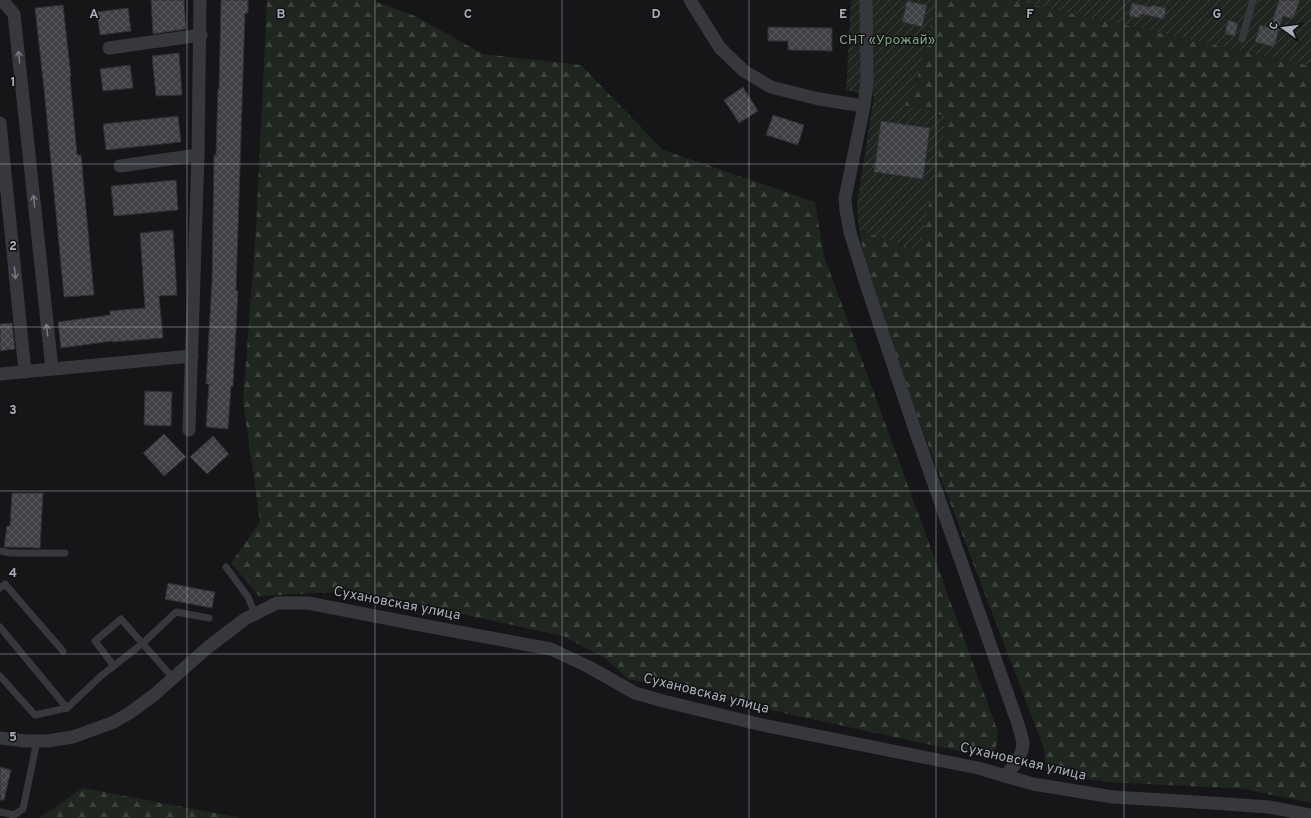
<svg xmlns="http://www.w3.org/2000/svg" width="1311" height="818" viewBox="0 0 1311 818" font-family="Overpass,sans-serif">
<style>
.forest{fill:url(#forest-firs)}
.garden{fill:url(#garden-furrows)}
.building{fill:url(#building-cross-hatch);stroke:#303034}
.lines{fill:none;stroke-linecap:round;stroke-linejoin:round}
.service{stroke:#37383d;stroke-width:7}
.minor{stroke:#37383d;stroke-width:13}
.oneway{stroke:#757881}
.grid{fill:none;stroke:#a8adb8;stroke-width:1;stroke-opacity:0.55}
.labels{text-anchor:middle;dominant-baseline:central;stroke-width:3;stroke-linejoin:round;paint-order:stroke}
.park-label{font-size:14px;fill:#7fa381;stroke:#111113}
.street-label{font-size:14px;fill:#a8adb8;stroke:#111113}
.grid-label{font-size:13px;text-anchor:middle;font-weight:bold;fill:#a8adb8;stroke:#111113;stroke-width:3;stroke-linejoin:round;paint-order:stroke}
</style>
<defs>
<pattern id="forest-firs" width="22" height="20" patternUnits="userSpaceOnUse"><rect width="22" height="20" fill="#1e261f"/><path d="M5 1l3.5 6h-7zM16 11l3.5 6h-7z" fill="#3c433d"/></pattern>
<pattern id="garden-furrows" width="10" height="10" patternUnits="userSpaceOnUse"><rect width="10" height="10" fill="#1e261f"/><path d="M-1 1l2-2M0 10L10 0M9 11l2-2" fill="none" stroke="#3c433d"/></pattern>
<pattern id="building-cross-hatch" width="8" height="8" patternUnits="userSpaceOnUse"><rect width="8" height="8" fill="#404145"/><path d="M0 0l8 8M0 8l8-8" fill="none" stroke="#595a5e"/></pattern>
</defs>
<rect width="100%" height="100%" fill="#161618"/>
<g class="forest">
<polygon points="267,0 372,0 415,16 483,54 581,65 663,150 815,202 824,256 998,732 995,754 973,754 628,679 605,658 563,636 356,591 259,596 231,563 260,522 243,402 256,229"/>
<polygon points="937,0 1012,0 1311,66 1311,803 1244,789 1108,782 1046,772 1044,749 873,300 859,230 920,251 904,105 914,90"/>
<polygon points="83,788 241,818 39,818"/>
</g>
<g class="garden">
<polygon points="851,0 937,0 914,91 904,105 946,116 920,251 859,230 857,204 874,96 846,90"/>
<polygon points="1012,0 1311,0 1311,66"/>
</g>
<g class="building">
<polygon points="151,0 184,0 186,29 153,34"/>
<polygon points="221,0 248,0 248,13 245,13 236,291 238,291 233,386 231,386 228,429 206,427 209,384 206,384 212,281 214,155 216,155 218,89 219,89"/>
<polygon points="1279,0 1300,0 1293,19 1283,16 1274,47 1255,42 1260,25 1270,28"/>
<polygon points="907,1 927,5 922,27 902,22"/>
<polygon points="1132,3 1151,7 1152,5 1166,8 1164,19 1141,14 1140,18 1129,16"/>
<polygon points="63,5 71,76 70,76 77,155 81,155 94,295 64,297 44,89 35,8"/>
<polygon points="128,8 131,31 100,35 97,12"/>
<polygon points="1228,20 1238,23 1235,36 1225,34"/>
<polygon points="768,27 832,28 832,51 788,50 788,41 768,41"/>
<polygon points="179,53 182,95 156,96 152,56"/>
<polygon points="130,65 133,88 103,91 100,69"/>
<polygon points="743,87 758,111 739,123 724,100"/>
<polygon points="773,115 804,125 798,145 766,135"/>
<polygon points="178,116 181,142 106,150 103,124"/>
<polygon points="881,121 930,128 923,179 874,172"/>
<polygon points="176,180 178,210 114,216 111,186"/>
<polygon points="173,230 177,295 159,296 163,338 112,342 112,341 61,348 58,322 110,315 110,311 145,308 140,233"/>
<polygon points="12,323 15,349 0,351 0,324"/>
<polygon points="145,391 172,392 171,426 144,425"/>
<polygon points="164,434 186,457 164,476 143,453"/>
<polygon points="213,436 229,454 207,474 190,457"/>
<polygon points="12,493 43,493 40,548 4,547 7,526 10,526"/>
<polygon points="168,583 215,592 212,608 165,599"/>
<polygon points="0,767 11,770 4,800 0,800"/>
</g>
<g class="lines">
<g class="service">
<polyline points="1242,39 1253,0"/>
<polyline points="0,551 10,553 65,553"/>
<polyline points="226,567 248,597 255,614"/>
<polyline points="0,588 5,584 63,651"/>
<polyline points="0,627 67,708"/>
<polyline points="114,666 95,641 121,619 173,678"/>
<polyline points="0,676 35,715 67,708 101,676 143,643 176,612 209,618"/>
<polyline points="0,812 14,815 23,809 37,741"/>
</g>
<g class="minor">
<polyline points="2,0 14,14 52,369"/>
<polyline points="690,0 720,48 744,71 771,87 819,99 864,106"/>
<path d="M866 0 867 81 864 106 845 198 846 210 850 232 867 287 915 430 1017 721C1019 728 1022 736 1023 743 1023 755 1013 769 1004 776"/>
<polyline points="109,48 201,35"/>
<polyline points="0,123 25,372"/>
<polyline points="120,166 198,155"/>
<polyline points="0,374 192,356"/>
<polyline points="189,430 198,155 200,0"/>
<polyline points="0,738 26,741 47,741 73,737 114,722 131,712 154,695 207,648 245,619 277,603 308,603 421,625 551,649 589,667 635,693 663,701 758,724 978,768 1033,784 1113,797 1212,803 1269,807 1311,815"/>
</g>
</g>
<defs><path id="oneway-shaft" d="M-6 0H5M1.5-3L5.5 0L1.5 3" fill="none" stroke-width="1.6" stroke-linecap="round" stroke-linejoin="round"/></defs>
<g class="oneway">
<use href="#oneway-shaft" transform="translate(19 57) rotate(-96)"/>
<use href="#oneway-shaft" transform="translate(34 201) rotate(-96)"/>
<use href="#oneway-shaft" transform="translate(15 273) rotate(84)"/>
<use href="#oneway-shaft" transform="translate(47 330) rotate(-96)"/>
</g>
<path class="grid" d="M187 0V818M375 0V818M562 0V818M749 0V818M936 0V818M1124 0V818M0 164H1311M0 327H1311M0 491H1311M0 654H1311"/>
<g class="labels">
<g class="park-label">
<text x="887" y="40">СНТ «Урожай»</text>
</g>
<g class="street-label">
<text transform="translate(397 604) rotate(11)">Сухановская улица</text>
<text transform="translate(706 694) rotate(14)">Сухановская улица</text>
<text transform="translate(1023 762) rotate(13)">Сухановская улица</text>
</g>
</g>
<g class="grid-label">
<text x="94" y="18">A</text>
<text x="281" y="18">B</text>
<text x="468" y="18">C</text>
<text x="656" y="18">D</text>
<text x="843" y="18">E</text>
<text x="1030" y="18">F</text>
<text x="1217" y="18">G</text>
<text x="13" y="86">1</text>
<text x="13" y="250">2</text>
<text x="13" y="414">3</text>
<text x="13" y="577">4</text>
<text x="13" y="741">5</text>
</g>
<g transform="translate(1283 28) rotate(284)" stroke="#111113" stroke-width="3" paint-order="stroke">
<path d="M0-3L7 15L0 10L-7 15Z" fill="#a8adb8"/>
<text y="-6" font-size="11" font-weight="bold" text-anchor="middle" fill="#a8adb8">С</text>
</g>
</svg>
